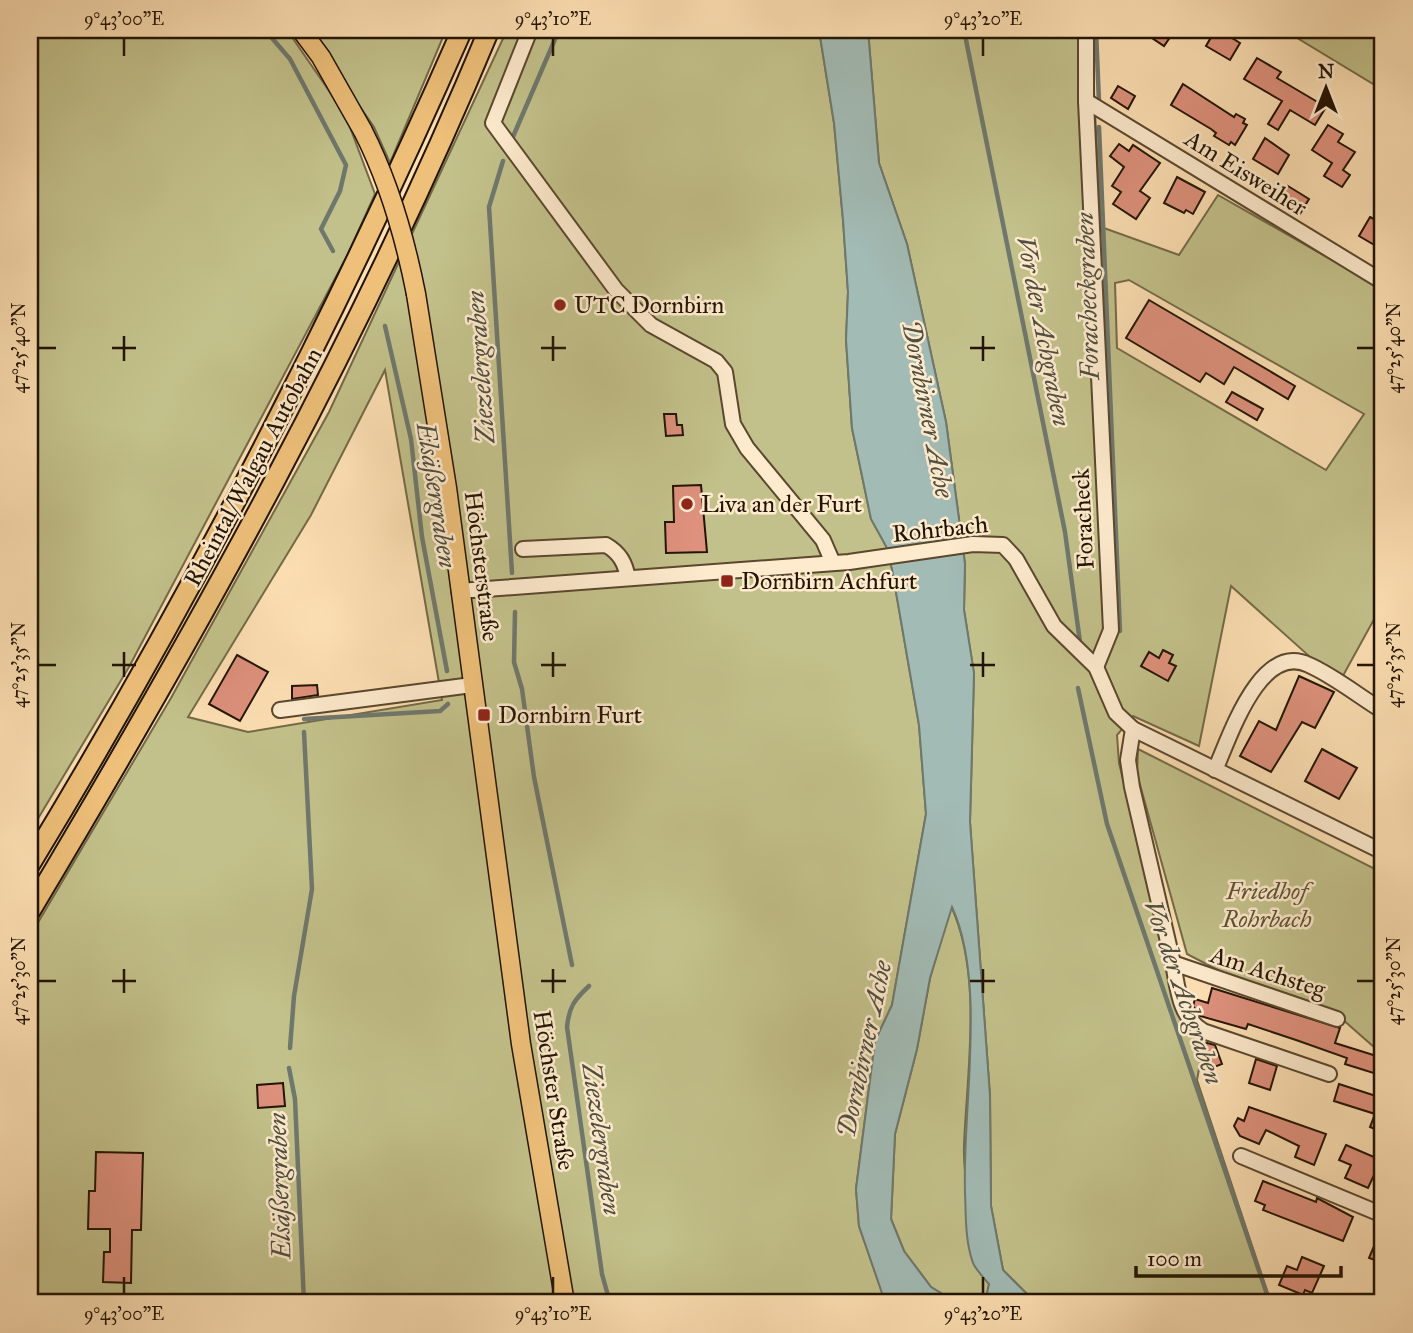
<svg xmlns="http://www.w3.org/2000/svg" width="1413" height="1333" viewBox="0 0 1413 1333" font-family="'IM FELL Great Primer',serif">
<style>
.green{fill:#c3c18b;stroke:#736a46;stroke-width:2;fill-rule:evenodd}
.water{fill:#a2bbb5;stroke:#6f786d;stroke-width:2}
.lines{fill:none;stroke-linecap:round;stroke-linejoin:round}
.stream{stroke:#6f786d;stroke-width:4.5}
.building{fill:#de917d;stroke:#231401;stroke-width:2}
.minor-casing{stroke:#5a472e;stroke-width:18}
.major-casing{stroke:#231401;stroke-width:21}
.highway-casing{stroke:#231401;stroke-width:23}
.minor{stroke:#feebce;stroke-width:14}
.major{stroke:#eec07a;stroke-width:18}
.highway{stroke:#eec07a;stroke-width:19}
.major-bridge-casing{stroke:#231401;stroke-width:21;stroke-linecap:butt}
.major-bridge{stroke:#eec07a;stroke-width:18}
.ticks{fill:none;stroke:#231401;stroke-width:2.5}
.poi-dot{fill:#8f2418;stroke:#feebce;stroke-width:2.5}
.labels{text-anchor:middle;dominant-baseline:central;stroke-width:5;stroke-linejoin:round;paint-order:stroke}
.street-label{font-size:24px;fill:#231401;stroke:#feebce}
.poi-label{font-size:24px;fill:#231401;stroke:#feebce;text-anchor:start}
.park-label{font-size:24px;font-style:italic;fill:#5b5131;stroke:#feebce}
.water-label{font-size:26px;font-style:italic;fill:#4f4e40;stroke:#feebce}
.neatline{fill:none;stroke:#231401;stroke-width:2.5}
.ticks-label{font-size:18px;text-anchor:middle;fill:#231401}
</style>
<rect width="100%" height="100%" fill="#fde0b4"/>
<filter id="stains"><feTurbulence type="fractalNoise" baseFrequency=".00286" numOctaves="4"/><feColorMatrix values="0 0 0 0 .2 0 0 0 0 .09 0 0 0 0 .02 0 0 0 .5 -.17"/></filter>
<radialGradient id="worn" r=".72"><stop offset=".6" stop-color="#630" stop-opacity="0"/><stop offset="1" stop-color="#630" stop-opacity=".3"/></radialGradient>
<g class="green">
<polygon points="30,30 287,30 345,114 375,194 348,254 129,667 30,832"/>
<polygon points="307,30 446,30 390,163 374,127"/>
<path d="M507 30H819L834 123 843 220 848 292 846 340 852 428 871 519 886 546 892 569 919 725 926 814 892 1005 875 1041 856 1189 859 1226 882 1292 890 1303H30V936L171 698 329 412ZM385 370 442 700 248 732 188 717 311 515Z"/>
<path d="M868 30H1096L1093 74 1101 227 1179 255 1218 195 1383 289V603L1339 683 1231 586 1199 746 1133 716 1117 735 1119 763 1164 947 1201 1058 1197 1080 1271 1303H1036L1003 1270 991 1206 990 1096 970 822 974 674 964 610 965 564 946 422 907 244 879 163ZM1129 280 1364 414 1326 470 1117 348 1115 283Z"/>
<polygon points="1284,30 1383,30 1383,90"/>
<polygon points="1138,749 1383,873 1383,1055 1333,1011 1237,980 1187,954 1137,774"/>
<path d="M951 906C983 975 967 1070 964 1145 963 1166 967 1188 969 1209 971 1243 967 1256 989 1284L985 1303H957L931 1287 904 1251 891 1219 895 1134 917 1049 930 978Z"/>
</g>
<path class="water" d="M819 30H868L879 163 907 244 946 422 965 564 964 610 974 673 970 822 990 1096 991 1206 1003 1270 1036 1303H985L989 1284C984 1278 976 1270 973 1263 965 1241 966 1216 965 1193 962 1108 987 984 952 907L930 978 917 1049 895 1134 891 1219 904 1251 931 1287 957 1303H890L882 1293 859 1226 856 1189 875 1041 892 1005 926 814 919 725 892 569 886 546 871 519 852 428 846 340 848 292 843 220 834 123Z"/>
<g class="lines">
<g class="stream">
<polyline points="265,30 290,59 346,165 340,191 321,229 333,251"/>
<polyline points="964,30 1065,532 1080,642"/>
<polyline points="1096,30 1099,102"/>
<polyline points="1099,127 1120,631"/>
<polyline points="512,139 559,30"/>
<polyline points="503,161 489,207 512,573"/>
<polyline points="385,326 411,439 422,537 447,671"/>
<polyline points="515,612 514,662 522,689 534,777 572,965"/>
<polyline points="1078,688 1107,824 1270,1303"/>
<polyline points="304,719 440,711 448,704"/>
<path d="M589 986C574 1000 569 1007 567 1027L602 1274 610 1303"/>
<polyline points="290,1048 294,996 312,889 304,732"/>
<polyline points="289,1068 295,1099 304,1303"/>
</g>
</g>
<g class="building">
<polygon points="1140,30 1175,30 1164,46"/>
<polygon points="1195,30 1219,30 1240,43 1230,60 1206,46 1210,39"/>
<polygon points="1257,58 1281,72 1277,78 1326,107 1315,125 1290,110 1278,130 1268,124 1282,101 1244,79"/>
<polygon points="1183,84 1234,117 1236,114 1245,119 1243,123 1247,125 1235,145 1231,142 1229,145 1214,136 1216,133 1211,129 1171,105"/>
<polygon points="1118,86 1135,96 1128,109 1111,98"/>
<polygon points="1328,125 1343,134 1338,142 1355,152 1343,170 1350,175 1342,187 1324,176 1332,163 1312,150"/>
<polygon points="1265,138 1289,155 1278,174 1253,159"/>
<polygon points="1119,144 1129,151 1133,145 1160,163 1140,191 1150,198 1136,219 1113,204 1121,192 1112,186 1124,167 1110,156"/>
<polygon points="1177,177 1205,192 1193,214 1186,210 1184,213 1164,203"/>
<polygon points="1288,186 1309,199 1300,214 1279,202"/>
<polygon points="1370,217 1383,224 1383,250 1359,236"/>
<polygon points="1149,300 1295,386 1288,399 1234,367 1224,384 1206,373 1200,382 1126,338"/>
<polygon points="1232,392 1263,409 1257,420 1226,402"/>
<polygon points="664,414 676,414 677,425 682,425 683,435 666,436"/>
<polygon points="701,485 707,552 666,553 665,522 674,522 673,486"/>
<polygon points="1163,650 1173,655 1169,663 1176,666 1168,681 1141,666 1149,652 1159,658"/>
<polygon points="237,655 268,672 240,721 209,704"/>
<polygon points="1299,676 1334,692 1315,728 1302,722 1271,772 1240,756 1259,721 1276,730"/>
<polygon points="317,685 318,695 292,699 292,686"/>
<polygon points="1322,749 1357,768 1339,799 1305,781"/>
<polygon points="1212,988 1340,1028 1335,1043 1383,1058 1383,1076 1345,1064 1347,1058 1296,1040 1248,1024 1246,1029 1200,1016 1193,1006 1195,999 1208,1003"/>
<polygon points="1207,1043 1215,1045 1222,1064 1209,1069 1201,1045"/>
<polygon points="1256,1059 1277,1066 1270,1090 1249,1083"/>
<polygon points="283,1083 285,1106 258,1108 257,1085"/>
<polygon points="1339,1084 1382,1098 1383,1095 1383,1133 1370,1127 1375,1114 1334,1101"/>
<polygon points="1249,1107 1326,1134 1314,1165 1295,1157 1299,1146 1266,1130 1259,1144 1240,1136 1234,1126 1238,1118 1244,1121"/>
<polygon points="1346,1145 1381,1160 1368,1188 1345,1178 1351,1165 1339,1160"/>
<polygon points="96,1152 143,1153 141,1230 132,1230 131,1283 103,1282 104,1252 110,1252 110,1229 88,1229 89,1191 95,1191"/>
<polygon points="1263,1181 1316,1202 1317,1198 1353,1217 1343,1241 1263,1210 1265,1205 1255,1201"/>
<polygon points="1383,1225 1383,1263 1369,1258"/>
<polygon points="1302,1257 1324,1266 1312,1293 1305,1290 1303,1295 1279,1285 1287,1266 1297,1270"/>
</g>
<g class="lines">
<defs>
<g id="minor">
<polyline points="530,30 493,123 616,290 651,325 716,361 725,372 733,424 747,448 823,540 833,563"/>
<polyline points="1086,30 1086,101 1111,630 1096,667"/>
<polyline points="1086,101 1383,282"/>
<path d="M523 549 606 545C620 553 625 563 628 578"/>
<polyline points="459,591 849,562 973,544 1003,545 1016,559 1054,626 1096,667 1116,713 1133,729 1383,852"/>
<polyline points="280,710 472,685"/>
<polyline points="1133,729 1128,760 1132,787 1173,963 1337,1019"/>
<path d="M1215 770C1230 737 1260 641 1309 665 1334 676 1360 697 1383 711"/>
<path d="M1173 963C1178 990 1179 1016 1203 1031L1329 1074"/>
<polyline points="1241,1156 1383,1215"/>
</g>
<g id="major">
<polyline points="301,30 321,57 363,131"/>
<polyline points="416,294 447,488 521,1044 565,1303"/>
</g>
<g id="highway">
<path d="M30 864C193 596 336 317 462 30"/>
<path d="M30 911C200 627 362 336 489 30"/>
</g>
</defs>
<use href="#minor" class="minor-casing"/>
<use href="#major" class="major-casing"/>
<use href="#highway" class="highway-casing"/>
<use href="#minor" class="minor"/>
<use href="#major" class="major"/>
<use href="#highway" class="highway"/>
<defs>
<path id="major-bridge" d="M363 131C389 182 405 238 416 294"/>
</defs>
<use href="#major-bridge" class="major-bridge-casing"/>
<use href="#major-bridge" class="major-bridge"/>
</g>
<path class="ticks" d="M124 38V56M553 38V56M983 38V56M124 336V361M553 336V361M983 336V361M38 348H56M112 348H136M541 348H566M970 348H995M1357 348H1374M124 652V677M553 652V677M983 652V677M38 665H56M112 665H136M541 665H566M970 665H995M1357 665H1374M124 969V993M553 969V993M983 969V993M38 981H56M112 981H136M541 981H566M970 981H995M1357 981H1374M124 1277V1294M553 1277V1294M983 1277V1294"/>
<g class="poi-dot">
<circle cx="560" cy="305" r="7"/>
<circle cx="687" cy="504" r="7"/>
<rect x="720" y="574" width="14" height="14" rx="3.5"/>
<rect x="477" y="708" width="14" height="14" rx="3.5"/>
</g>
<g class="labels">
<g class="street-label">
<text transform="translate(1246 173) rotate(32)">Am Eisweiher</text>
<text transform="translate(253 467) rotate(-62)">Rheintal/Walgau Autobahn</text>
<text transform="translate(1083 519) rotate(-93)">Foracheck</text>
<text transform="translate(940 529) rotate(-6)">Rohrbach</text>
<text transform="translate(482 566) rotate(83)">Höchsterstraße</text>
<text transform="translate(1268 972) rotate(18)">Am Achsteg</text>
<text transform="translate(554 1090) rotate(81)">Höchster Straße</text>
</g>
<g class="poi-label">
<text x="574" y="305">UTC Dornbirn</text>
<text x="701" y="504">Liva an der Furt</text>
<text x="741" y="581">Dornbirn Achfurt</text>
<text x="498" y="715">Dornbirn Furt</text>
</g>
<g class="park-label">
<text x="1267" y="891">Friedhof<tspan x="1267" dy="28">Rohrbach</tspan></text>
</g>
<g class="water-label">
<text transform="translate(1087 296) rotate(-92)">Foracheckgraben</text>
<text transform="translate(1044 331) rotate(79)">Vor der Achgraben</text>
<text transform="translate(480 367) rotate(-94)">Ziezelergraben</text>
<text transform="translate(928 409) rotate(79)">Dornbirner Ache</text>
<text transform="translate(437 495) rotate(81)">Elsäßergraben</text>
<text transform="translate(1184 992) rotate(71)">Vor der Achgraben</text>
<text transform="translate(864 1049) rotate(-78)">Dornbirner Ache</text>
<text transform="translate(602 1139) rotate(82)">Ziezelergraben</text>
<text transform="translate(279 1186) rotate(-92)">Elsäßergraben</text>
</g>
</g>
<rect width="1413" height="1333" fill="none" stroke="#fde0b4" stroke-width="77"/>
<g transform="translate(1326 88)" stroke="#feebce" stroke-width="5" paint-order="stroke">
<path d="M0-5L12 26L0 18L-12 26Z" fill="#231401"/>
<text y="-10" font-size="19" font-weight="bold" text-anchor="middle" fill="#231401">N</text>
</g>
<path d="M1136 1266v10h205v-10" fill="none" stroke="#231401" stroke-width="3.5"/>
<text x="1147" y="1266" font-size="21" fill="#231401" stroke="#feebce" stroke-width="5" paint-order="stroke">100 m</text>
<rect x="38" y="38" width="1336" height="1256" class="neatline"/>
<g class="ticks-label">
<text x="124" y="25">9°43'00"E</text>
<text x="553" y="25">9°43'10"E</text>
<text x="983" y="25">9°43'20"E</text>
<text transform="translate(19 348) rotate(-90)" y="6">47°25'40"N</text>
<text transform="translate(1394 348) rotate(-90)" y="6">47°25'40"N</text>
<text transform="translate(19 665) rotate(-90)" y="6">47°25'35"N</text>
<text transform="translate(1394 665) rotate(-90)" y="6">47°25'35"N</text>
<text transform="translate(19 981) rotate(-90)" y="6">47°25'30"N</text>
<text transform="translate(1394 981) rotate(-90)" y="6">47°25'30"N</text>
<text x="124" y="1320">9°43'00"E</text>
<text x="553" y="1320">9°43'10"E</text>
<text x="983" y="1320">9°43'20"E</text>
</g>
<rect width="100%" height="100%" filter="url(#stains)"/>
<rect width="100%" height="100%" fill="url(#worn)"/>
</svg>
